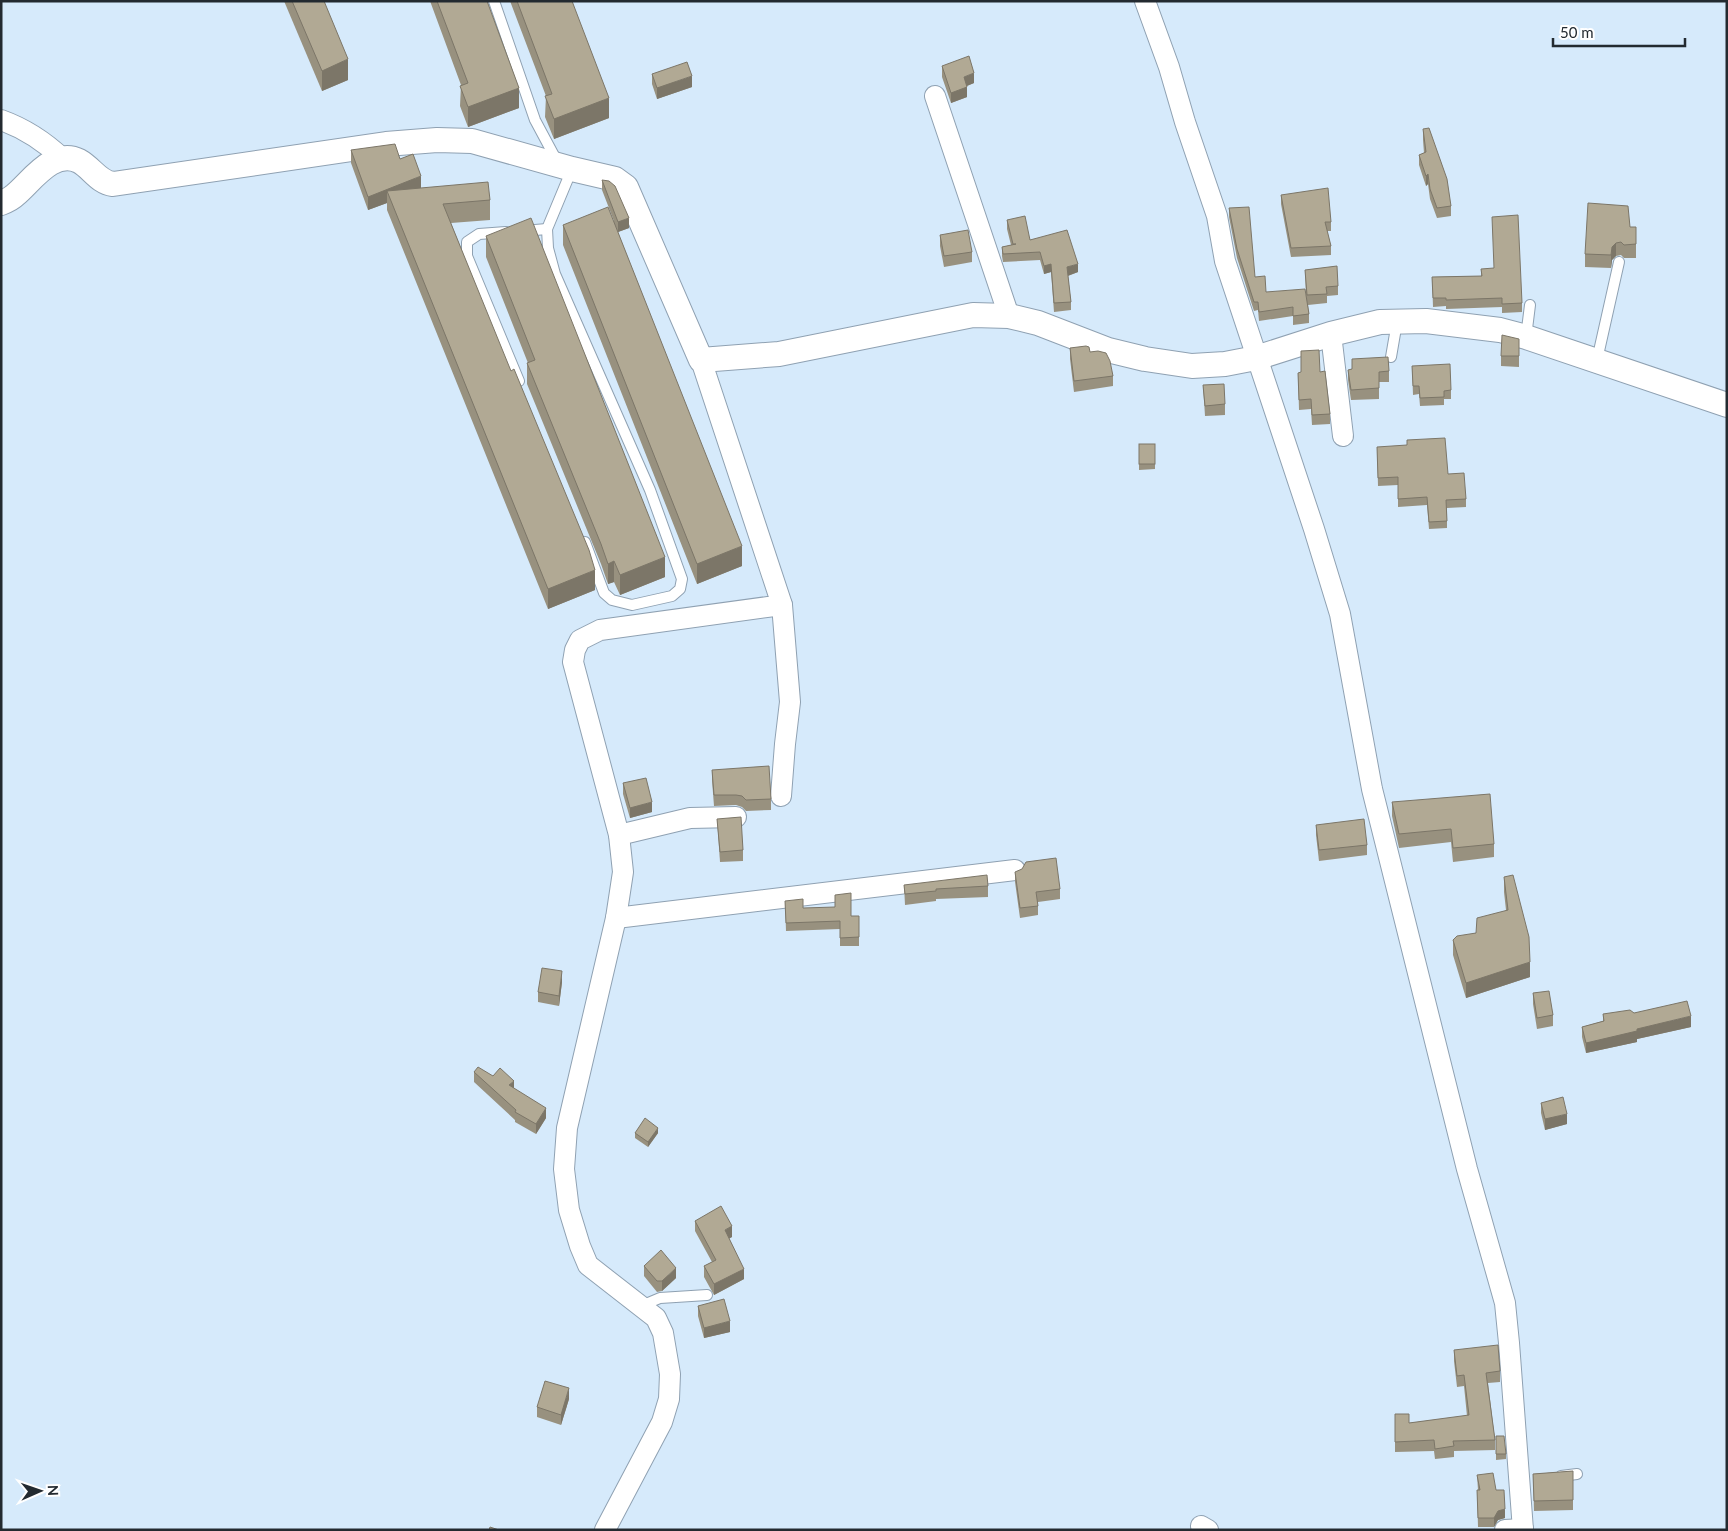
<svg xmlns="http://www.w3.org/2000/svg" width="1728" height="1531" viewBox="0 0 1728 1531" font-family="Lato,sans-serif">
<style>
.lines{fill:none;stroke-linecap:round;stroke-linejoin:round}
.service-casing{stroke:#8fa1b2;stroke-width:12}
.minor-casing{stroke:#8fa1b2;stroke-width:22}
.tertiary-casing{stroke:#8fa1b2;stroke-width:26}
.service{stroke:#fff;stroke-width:10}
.minor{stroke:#fff;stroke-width:20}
.tertiary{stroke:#fff;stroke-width:24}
.wall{fill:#98917f}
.shaded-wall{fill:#7c7668}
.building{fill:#b1a994;stroke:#7c7668}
</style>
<rect width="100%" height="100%" fill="#d6eafb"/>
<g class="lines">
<defs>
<g id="service">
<polyline points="494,1 535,120 558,163"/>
<polyline points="572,169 547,229 548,248 555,274 650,490 682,579 680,589 672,596 632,605 612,600 604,593 585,542"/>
<polyline points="523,231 547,229"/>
<polyline points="506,232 479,234 467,242 467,256 519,381"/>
<polyline points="1526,337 1530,305"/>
<polyline points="1391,357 1397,322"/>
<polyline points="1597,360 1619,262"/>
<polyline points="641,1306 660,1298 707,1295"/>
<polyline points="1561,1476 1577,1474"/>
</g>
<g id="minor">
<polyline points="1145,1 1169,67 1185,122 1217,216 1225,261 1314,529 1340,614 1372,789 1467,1169 1505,1303 1509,1343 1523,1530"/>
<polyline points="935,96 1009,316"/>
<path d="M1 120C26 129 44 141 63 159"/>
<polyline points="1331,334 1343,436"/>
<polyline points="781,796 785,744 790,702 782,605"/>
<polyline points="619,835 690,818 736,817"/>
<polyline points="616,918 1015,870"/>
<polyline points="1201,1526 1208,1530"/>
<polyline points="605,1530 662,1422 669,1399 670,1374 663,1333 656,1318 588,1265 580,1246 569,1210 564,1169 567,1128 616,918 623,872 619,835 573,662 575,650 580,640 600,630 782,605 701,360"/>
<polyline points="1505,1530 1523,1529"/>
</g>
<path id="tertiary" d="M1 203C6 201 11 199 15 195 31 182 53 148 79 161 92 168 98 182 113 184L386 144 437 140 472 141 572 169 615 179 626 187 701 360 779 354 973 315 1009 316 1038 323 1108 350 1145 359 1192 366 1225 364 1256 358 1331 334 1380 322 1426 321 1500 330 1526 337 1727 405"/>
</defs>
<use href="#service" class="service-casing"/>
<use href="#minor" class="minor-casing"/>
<use href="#tertiary" class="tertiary-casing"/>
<use href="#service" class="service"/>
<use href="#minor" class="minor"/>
<use href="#tertiary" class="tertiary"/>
</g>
<g class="wall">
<polygon points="284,1 324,1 348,80 322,91"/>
<polygon points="430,1 487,1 519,108 468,127 460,106 461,85"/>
<polygon points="510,1 572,1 609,118 554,139 545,117 546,96"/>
<polygon points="942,66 974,83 967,86 967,97 951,103 942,77"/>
<polygon points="652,74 692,87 657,99 652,84"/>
<polygon points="1423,129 1451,206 1451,216 1437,218 1430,199 1428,184 1426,186 1419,165 1419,155 1424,153 1423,140"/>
<polygon points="351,150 400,159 421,188 490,200 490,220 451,223 595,590 548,609 387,210 387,203 368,210 351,163"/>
<polygon points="602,180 629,228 618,232 742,566 697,584 563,245 563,225 614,221 602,190"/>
<polygon points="1281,195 1331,222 1331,231 1327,231 1331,246 1331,255 1291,257 1281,204"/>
<polygon points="1229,208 1255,277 1266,292 1306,297 1305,270 1338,286 1338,295 1327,296 1327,303 1308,305 1309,314 1309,323 1293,325 1293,316 1259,321 1258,310 1254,311 1237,258 1229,217"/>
<polygon points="1007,220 1030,240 1078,272 1068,276 1071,302 1071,310 1054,312 1051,272 1044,274 1040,260 1003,262 1002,256 1002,247 1011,245 1007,229"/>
<polygon points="1630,227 1636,227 1636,258 1624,258 1621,255 1616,256 1612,260 1611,268 1585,267 1585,254"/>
<polygon points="940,235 972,252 972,262 944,267 940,246"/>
<polygon points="486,236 665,577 620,595 614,582 608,584 601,564 527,384 527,363 528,363 486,257"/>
<polygon points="1481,269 1522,303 1522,312 1502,313 1502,307 1446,309 1446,306 1433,307 1432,277 1481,276"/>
<polygon points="1519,339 1519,367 1501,366 1501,356"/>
<polygon points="1070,348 1090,352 1113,376 1113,386 1074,392 1070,359"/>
<polygon points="1352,359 1389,371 1389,382 1379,382 1379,399 1351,400 1348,380 1348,370 1352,369"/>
<polygon points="1412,366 1451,390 1451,399 1444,399 1444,405 1420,406 1419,394 1413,395"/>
<polygon points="1320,372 1330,414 1330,424 1312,425 1311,409 1299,410 1298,373"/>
<polygon points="1203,385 1225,404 1225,415 1205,416"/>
<polygon points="1139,444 1155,444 1155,469 1139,470"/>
<polygon points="1377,447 1448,474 1466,499 1466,507 1447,508 1447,528 1429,529 1427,505 1398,507 1398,485 1378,486"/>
<polygon points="712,770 771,799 771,810 746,811 742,807 736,805 714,806 712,780"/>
<polygon points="623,783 652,812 630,818 623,794"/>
<polygon points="1392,802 1494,844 1494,857 1453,862 1451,842 1399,848 1392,816"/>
<polygon points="717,819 743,850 743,861 720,862"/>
<polygon points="1316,825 1367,845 1367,855 1319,861 1316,835"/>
<polygon points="1015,872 1060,889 1060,899 1038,902 1038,915 1020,918 1015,882"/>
<polygon points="1504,877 1530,977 1466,998 1453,955 1453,940 1476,933 1506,910 1504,892"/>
<polygon points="904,885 988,886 988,897 936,899 936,901 905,905"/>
<polygon points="785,901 803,908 851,916 859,916 859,946 840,946 840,929 786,931"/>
<polygon points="562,982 559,1006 538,1002 538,992"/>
<polygon points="1533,993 1553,1015 1553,1026 1537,1029 1533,1004"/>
<polygon points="1634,1013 1691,1027 1637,1039 1637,1042 1586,1053 1582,1037 1582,1027 1603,1021 1603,1014"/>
<polygon points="474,1072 514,1088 546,1118 536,1134 515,1122 515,1120 474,1082"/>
<polygon points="1541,1103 1567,1124 1545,1130 1541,1113"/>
<polygon points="635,1133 658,1133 648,1147 635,1138"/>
<polygon points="695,1221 732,1237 729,1238 744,1279 714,1295 704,1277 704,1266 712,1262 695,1231"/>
<polygon points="644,1266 676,1278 662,1291 657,1292 644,1276"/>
<polygon points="698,1306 730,1332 704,1338 698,1316"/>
<polygon points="1454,1350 1500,1371 1500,1382 1488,1383 1495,1440 1495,1450 1454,1451 1454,1457 1435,1459 1434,1451 1395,1452 1395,1414 1409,1423 1467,1416 1464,1386 1457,1387 1454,1361"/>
<polygon points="569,1399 561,1425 537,1417 537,1407"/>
<polygon points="1496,1436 1506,1454 1506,1459 1496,1460"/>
<polygon points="1573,1471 1573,1510 1534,1511 1533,1474"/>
<polygon points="1477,1475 1496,1490 1505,1518 1498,1520 1494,1527 1478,1527 1477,1490 1478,1490"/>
</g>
<g class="shaded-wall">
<polygon points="348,59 348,80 322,91 322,71"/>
<polygon points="974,73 974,83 964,87 964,77"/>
<polygon points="692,76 692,87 657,99 657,88"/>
<polygon points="967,87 967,97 951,103 951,93"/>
<polygon points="519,88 519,108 468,127 468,107"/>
<polygon points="609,98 609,118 554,139 554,119"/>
<polygon points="1428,174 1428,184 1426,186 1426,176"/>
<polygon points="421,176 421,189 387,191 387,203 368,210 368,197"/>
<polygon points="629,218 629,228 618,232 618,222"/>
<polygon points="1616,243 1616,256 1612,260 1611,268 1611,255 1612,247"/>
<polygon points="1051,264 1051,272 1044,274 1044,266"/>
<polygon points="1078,264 1078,272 1067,276 1067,267"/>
<polygon points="742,546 742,566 697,584 697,564"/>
<polygon points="665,557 665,577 620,595 620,575"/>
<polygon points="614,561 614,582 608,584 608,564"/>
<polygon points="595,570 595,590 548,609 548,589"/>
<polygon points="652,802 652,812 630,818 630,808"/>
<polygon points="1530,962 1530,977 1466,998 1466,983"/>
<polygon points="562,971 562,982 559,1006 559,996"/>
<polygon points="1691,1016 1691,1027 1637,1039 1637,1042 1586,1053 1586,1043 1637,1029"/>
<polygon points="514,1081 514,1091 509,1085"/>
<polygon points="546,1108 546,1118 536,1134 536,1124"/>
<polygon points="1567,1114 1567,1124 1545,1130 1545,1119"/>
<polygon points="658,1128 658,1133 648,1147 648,1142"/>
<polygon points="732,1226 732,1237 725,1241 725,1230"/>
<polygon points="676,1268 676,1278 662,1291 662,1281"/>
<polygon points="744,1269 744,1279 714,1295 714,1284"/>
<polygon points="730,1321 730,1332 704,1338 704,1328"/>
<polygon points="569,1388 569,1399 561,1425 561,1415"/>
<polygon points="1505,1509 1505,1518 1498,1520 1494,1527 1494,1518 1498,1511"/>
</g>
<g class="building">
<polygon points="292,1 324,1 348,59 322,71"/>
<polygon points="437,1 487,1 519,88 468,107 460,86 468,83"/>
<polygon points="517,1 572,1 609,98 554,119 545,96 552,94"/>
<polygon points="969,56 974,73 964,77 967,87 951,93 942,66"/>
<polygon points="687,62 692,76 657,88 652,74"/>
<polygon points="1429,128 1447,179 1451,206 1437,208 1430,189 1428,174 1426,176 1419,155 1426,152 1423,129"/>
<polygon points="395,144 400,159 413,154 421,176 368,197 351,150"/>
<polygon points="602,180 609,181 615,186 629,218 618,222"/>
<polygon points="488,182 490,200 443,204 511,371 514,369 589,550 595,570 548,589 387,191"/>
<polygon points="1328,188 1331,222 1325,222 1331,246 1291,248 1281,195"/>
<polygon points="1588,203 1628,206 1630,227 1636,227 1636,244 1624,245 1621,242 1616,243 1612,247 1611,255 1585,254"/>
<polygon points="608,207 742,546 697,564 563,225"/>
<polygon points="1249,207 1255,277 1265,276 1266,292 1305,289 1309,314 1293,316 1293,307 1259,312 1258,302 1254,302 1237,249 1229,208"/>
<polygon points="1518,215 1522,303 1502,304 1502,298 1446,300 1446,298 1433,298 1432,277 1482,276 1481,269 1494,268 1492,217"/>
<polygon points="1025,216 1030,240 1067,230 1078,264 1067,267 1071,302 1054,303 1051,264 1044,266 1040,252 1003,254 1002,247 1016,244 1013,244 1007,220"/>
<polygon points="531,218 665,557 620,575 614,561 608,564 601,544 527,363 535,360 486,236"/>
<polygon points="968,230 972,252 944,256 940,235"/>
<polygon points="1337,266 1338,286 1326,287 1327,294 1307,295 1305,270"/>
<polygon points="1502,335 1519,339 1519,356 1501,356"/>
<polygon points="1086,346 1089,347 1090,352 1098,351 1106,353 1110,361 1113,376 1074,381 1070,348"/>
<polygon points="1319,350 1320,372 1325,371 1330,414 1312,415 1311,399 1299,400 1298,373 1301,372 1301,351"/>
<polygon points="1388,357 1389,371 1379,372 1379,388 1351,390 1348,370 1352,369 1352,359"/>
<polygon points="1450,364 1451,390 1444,391 1444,397 1420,398 1419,386 1413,386 1412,366"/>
<polygon points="1224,384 1225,404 1205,406 1203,385"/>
<polygon points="1445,438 1448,474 1464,473 1466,499 1446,500 1447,521 1429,522 1427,497 1398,499 1398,477 1378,478 1377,447 1407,445 1407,440"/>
<rect x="1139" y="444" width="16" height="20"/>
<polygon points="769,766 771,799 746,800 742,796 736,795 714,795 712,770"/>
<polygon points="646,778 652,802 630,808 623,783"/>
<polygon points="1490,794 1494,844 1453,848 1451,829 1399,834 1392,802"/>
<polygon points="741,817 743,850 720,852 717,819"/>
<polygon points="1364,819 1367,845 1319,850 1316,825"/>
<polygon points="1056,858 1060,889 1036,892 1038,906 1020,908 1015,872 1022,869 1026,862"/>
<polygon points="987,875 988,886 936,889 936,891 905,894 904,885"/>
<polygon points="1513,875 1529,937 1530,962 1466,983 1453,940 1457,936 1476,933 1477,918 1508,910 1504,877"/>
<polygon points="851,893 851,916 859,916 859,937 840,938 840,921 786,923 785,901 803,899 803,908 835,907 835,895"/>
<polygon points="542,968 562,971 559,996 538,992"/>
<polygon points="1549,991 1553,1015 1537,1018 1533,993"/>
<polygon points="1687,1001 1691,1016 1637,1029 1637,1031 1586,1043 1582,1027 1604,1021 1603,1014 1630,1010 1634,1013"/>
<polygon points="478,1067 493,1076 500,1068 514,1081 509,1085 546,1108 536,1124 515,1112 516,1110 474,1072"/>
<polygon points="1563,1097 1567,1114 1545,1119 1541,1103"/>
<polygon points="645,1118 658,1128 648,1142 635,1133"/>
<polygon points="721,1206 732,1226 725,1230 744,1269 714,1284 704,1266 716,1260 695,1221"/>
<polygon points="661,1250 676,1268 662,1281 657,1281 644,1266"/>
<polygon points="724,1299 730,1321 704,1328 698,1306"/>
<polygon points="1498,1345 1500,1371 1486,1373 1495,1440 1453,1441 1454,1446 1435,1449 1434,1440 1395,1442 1395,1414 1409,1414 1409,1423 1469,1415 1464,1375 1457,1376 1454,1350"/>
<polygon points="545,1381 569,1388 561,1415 537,1407"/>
<polygon points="1496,1436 1504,1436 1506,1454 1496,1454"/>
<polygon points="1573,1471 1573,1500 1534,1501 1533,1474"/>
<polygon points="1493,1473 1496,1490 1504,1490 1505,1509 1498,1511 1494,1518 1478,1518 1477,1490 1480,1490 1477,1475"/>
<polygon points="490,1527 499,1530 489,1530"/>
</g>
<rect width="1728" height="1531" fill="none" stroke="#232a30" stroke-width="5"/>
<g transform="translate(40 1491) rotate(88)" stroke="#ffffff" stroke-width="4" paint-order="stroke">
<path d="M0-4L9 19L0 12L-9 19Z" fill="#232a30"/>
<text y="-8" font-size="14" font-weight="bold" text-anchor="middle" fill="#232a30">N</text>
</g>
<path d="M1553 38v8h132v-8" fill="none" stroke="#232a30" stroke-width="2.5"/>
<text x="1560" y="38" font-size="15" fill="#232a30" stroke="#ffffff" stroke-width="4" paint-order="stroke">50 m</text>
</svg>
